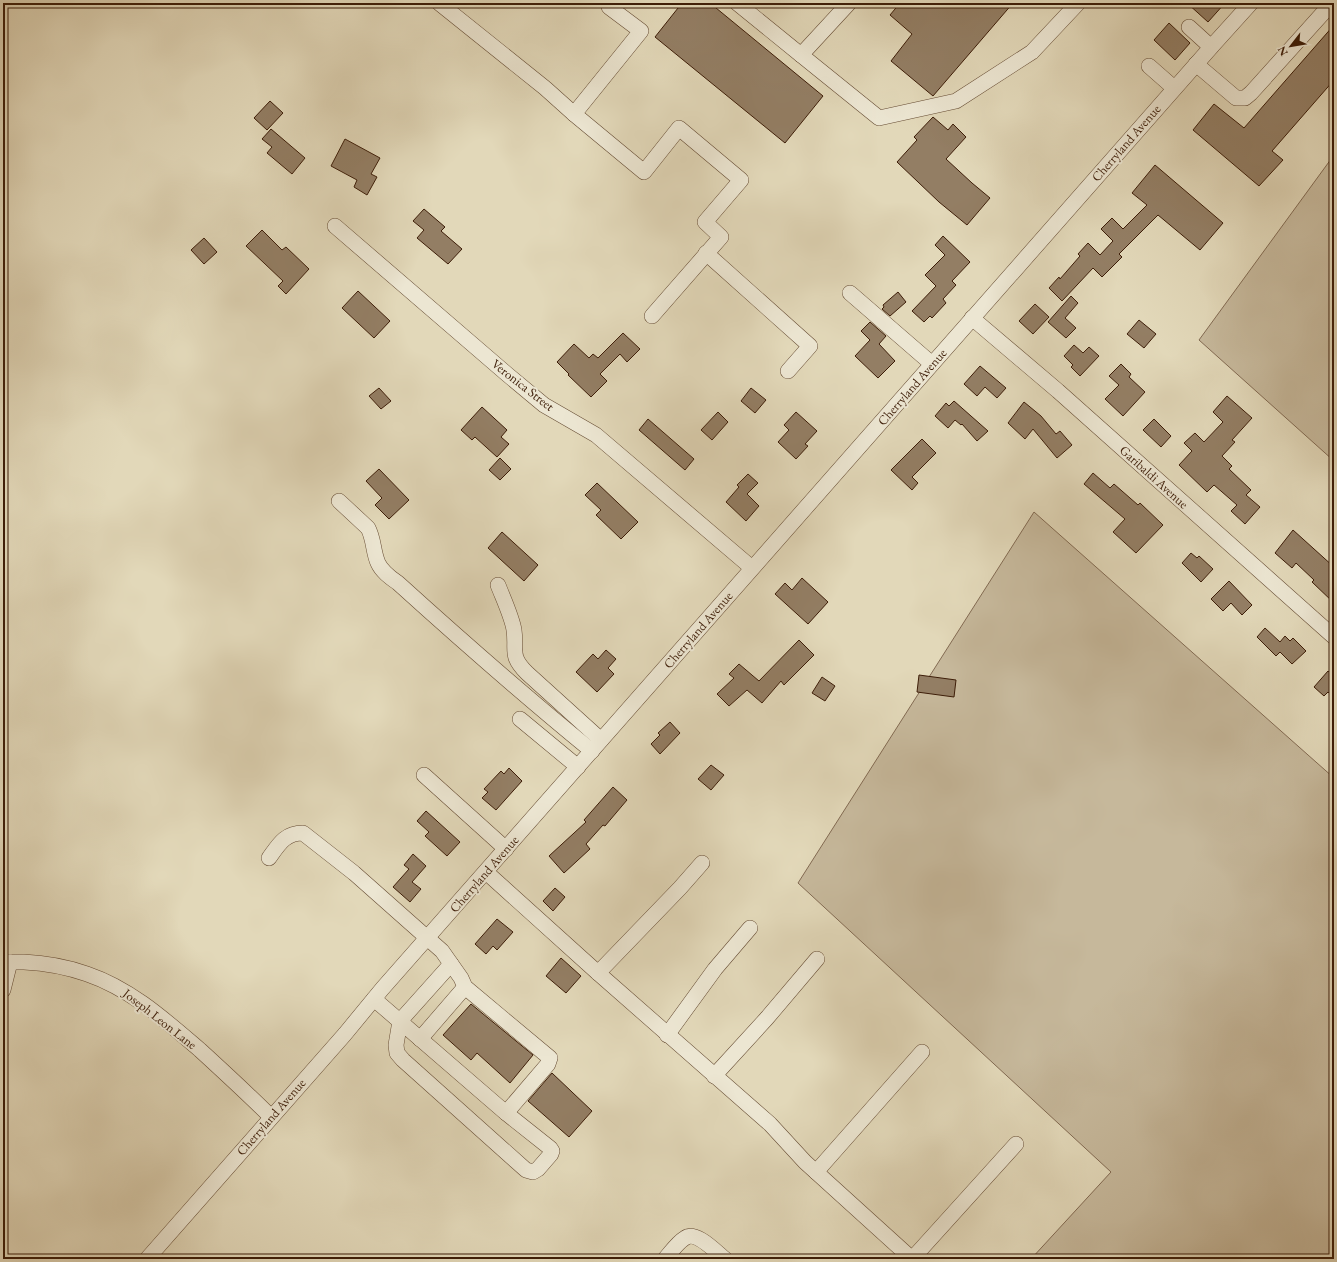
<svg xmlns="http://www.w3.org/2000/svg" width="1337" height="1262" viewBox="0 0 1337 1262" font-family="'EB Garamond',serif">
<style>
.green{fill:#c6b89b;stroke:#826a52}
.building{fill:#937e64;stroke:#3d1d08}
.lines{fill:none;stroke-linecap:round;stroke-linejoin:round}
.minor-casing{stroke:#664c34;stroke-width:16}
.minor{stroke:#ece6d2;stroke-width:15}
.labels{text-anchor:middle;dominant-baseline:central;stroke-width:4;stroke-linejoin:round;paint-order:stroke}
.street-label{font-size:13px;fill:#3d1d08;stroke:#ece6d2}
</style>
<rect width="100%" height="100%" fill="#e2d8b9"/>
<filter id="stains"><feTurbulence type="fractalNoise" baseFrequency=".005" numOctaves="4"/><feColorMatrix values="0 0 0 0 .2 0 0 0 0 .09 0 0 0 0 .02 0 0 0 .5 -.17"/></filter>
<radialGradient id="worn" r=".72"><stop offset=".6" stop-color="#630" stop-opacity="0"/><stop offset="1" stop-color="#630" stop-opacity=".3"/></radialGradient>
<g class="green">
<polygon points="1334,155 1334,461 1199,340"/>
<polygon points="1034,512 1334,778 1334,1259 1031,1259 1111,1172 798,883"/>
</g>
<g class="building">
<polygon points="682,3 710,3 823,96 785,143 655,37"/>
<polygon points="900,3 1013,3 933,96 891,61 912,34 890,15"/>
<polygon points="1187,3 1225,3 1208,22"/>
<polygon points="1169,23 1190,43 1175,60 1154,40"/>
<polygon points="1334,25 1334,80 1272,151 1283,160 1259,186 1193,130 1214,104 1244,128"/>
<polygon points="270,101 283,113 267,130 254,118"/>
<polygon points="933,117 948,130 953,124 966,137 946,159 972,183 990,198 967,225 939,202 897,162 917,140 914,137"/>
<polygon points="271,129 305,158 292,174 267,153 272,147 262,139"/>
<polygon points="345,139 380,158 371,174 377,177 367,195 354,187 357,180 331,166"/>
<polygon points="1155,165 1223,223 1200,250 1158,215 1119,254 1122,257 1102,277 1093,268 1062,301 1049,288 1059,277 1060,279 1080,256 1078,254 1088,243 1100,255 1113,241 1101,229 1112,218 1123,229 1147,205 1132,193"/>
<polygon points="424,209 445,227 441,231 462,249 448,264 417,238 424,230 413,221"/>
<polygon points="262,230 282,250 286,247 309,269 286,294 278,286 283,281 246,246"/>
<polygon points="943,236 970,262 952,281 956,285 943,299 946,303 932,318 930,316 924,322 912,311 936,286 925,275 945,255 935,245"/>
<polygon points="204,238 217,252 204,264 191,250"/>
<polygon points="358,291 390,321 374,338 342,308"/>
<polygon points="898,292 906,302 890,316 882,309 884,307 883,305"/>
<polygon points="1071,296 1078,303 1065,318 1076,328 1066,338 1048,322"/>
<polygon points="1035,304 1049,317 1033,334 1019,321"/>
<polygon points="1139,320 1156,334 1144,348 1127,334"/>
<polygon points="870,322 886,336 879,344 895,361 878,378 855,356 870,340 861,331"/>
<polygon points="623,333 640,349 627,362 620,354 600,374 607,381 591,397 568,375 569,374 557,362 574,344 589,358 593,354 598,358"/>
<polygon points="1074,345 1083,353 1089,347 1099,356 1080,376 1071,367 1073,365 1064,356"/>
<polygon points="1121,364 1131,374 1129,377 1145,392 1123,416 1105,399 1119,385 1109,376"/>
<polygon points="980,366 1006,388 997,398 985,387 977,396 964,384"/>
<polygon points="379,388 391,401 381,409 369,396"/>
<polygon points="751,388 766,400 755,413 741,401"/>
<polygon points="1227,396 1252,418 1232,440 1235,442 1222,456 1232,466 1229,469 1251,490 1246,495 1260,507 1245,524 1231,511 1237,505 1214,485 1207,492 1179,465 1192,451 1184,443 1195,433 1204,442 1223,422 1213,412"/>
<polygon points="954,401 988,431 977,441 962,424 961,425 955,420 948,428 935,416 946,403 949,406"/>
<polygon points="1024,402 1041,416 1056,434 1060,431 1072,445 1057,458 1033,429 1025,439 1008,423"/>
<polygon points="482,407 507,430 501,437 509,444 497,457 475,437 472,440 461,430"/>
<polygon points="718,412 728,422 712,440 701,430"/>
<polygon points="796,412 817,431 805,444 808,446 796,459 778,442 789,430 784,425"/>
<polygon points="648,419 694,459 685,470 639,430"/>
<polygon points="1154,419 1171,436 1161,447 1143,430"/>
<polygon points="922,439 936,453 912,477 918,483 912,490 891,470"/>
<polygon points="500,458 511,469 500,480 489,470"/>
<polygon points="379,469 409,500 389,519 375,505 382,498 366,481"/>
<polygon points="1093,473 1110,488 1114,484 1138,505 1140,503 1163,525 1136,553 1113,532 1125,519 1084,484"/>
<polygon points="748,474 758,483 747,494 759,506 746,521 726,502 739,487 737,485"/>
<polygon points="597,483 638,522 621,539 596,515 601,510 585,495"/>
<polygon points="1293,530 1334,567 1334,603 1312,582 1314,580 1296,563 1292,568 1275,553"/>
<polygon points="502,532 538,565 524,581 488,548"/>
<polygon points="1191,553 1197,558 1199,556 1213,569 1201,582 1182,563"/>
<polygon points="802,578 828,602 808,624 775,594 785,583 792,590"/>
<polygon points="1229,581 1252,605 1242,615 1231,603 1223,611 1211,599"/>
<polygon points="1265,628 1280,642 1285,636 1290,641 1293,638 1306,651 1292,664 1280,652 1276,656 1257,637"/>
<polygon points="799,640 814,655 784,685 781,681 762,703 747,690 729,706 717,694 734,678 729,674 739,664 759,681"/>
<polygon points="606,650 616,659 608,668 614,674 597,692 576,672 593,654 598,659"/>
<polygon points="1328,671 1334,676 1334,698 1328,692 1324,696 1314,687"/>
<polygon points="919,675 956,680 954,697 917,692"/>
<polygon points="822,677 835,686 825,701 812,693"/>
<polygon points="670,722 680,733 660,754 651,744 660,735 658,733"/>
<polygon points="711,765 724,775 711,790 698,779"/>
<polygon points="509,768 522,781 496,810 482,798 488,792 484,789 501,771 504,774"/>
<polygon points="613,787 627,800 605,826 603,825 586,844 590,849 564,873 549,856 586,822 584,820"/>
<polygon points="426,811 460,842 447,856 425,836 429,832 417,821"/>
<polygon points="413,854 426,866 412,882 421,889 410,902 393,887 409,869 404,865"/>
<polygon points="555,888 565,897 553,911 543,901"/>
<polygon points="497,919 513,932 497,950 493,946 486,954 475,944"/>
<polygon points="561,958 581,976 566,993 546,976"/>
<polygon points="471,1004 533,1055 510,1083 477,1053 471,1060 443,1035"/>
<polygon points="552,1073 592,1111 569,1137 528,1101"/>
</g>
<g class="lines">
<defs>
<g id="minor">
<polyline points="439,3 545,88 574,114"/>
<polyline points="612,3 609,7 641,31 574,114 644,172 679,128 741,180 705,222 721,237 652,316"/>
<polyline points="737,3 801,55 849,3"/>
<polyline points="1189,27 1211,47"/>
<polyline points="801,55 879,118 956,101 1032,52 1078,3"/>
<polyline points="1196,64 1236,98 1245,98 1251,93 1332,3"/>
<polyline points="1149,66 1174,88"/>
<polyline points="335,226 508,375 544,405 596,435 752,568"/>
<polyline points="706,253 810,346 788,371"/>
<polyline points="850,293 932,364"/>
<polyline points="972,318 1058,391 1334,637"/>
<path d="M339 501 368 528C374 539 373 552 378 563 382 572 391 578 398 583 462 641 526 697 592 751"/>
<path d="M498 585C503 598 512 617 514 630 517 651 509 655 527 673L601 740"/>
<polyline points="520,719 578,767"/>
<polyline points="424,775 506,849"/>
<path d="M269 858C279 844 285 833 303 833L354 873 442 951 461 978 465 987 550 1058 548 1064 506 1113"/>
<polyline points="486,872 598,973 770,1124 805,1162 912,1259"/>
<path d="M3 962C10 962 17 962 24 962 45 963 67 967 87 974 131 989 165 1020 200 1050 224 1072 248 1094 271 1117"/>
<polyline points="598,973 680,888 702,863"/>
<polyline points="3,990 10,962"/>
<polyline points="374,999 506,1113 550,1148 552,1151 551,1154 538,1169 533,1172 526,1170 403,1060 397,1053 396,1045 400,1021 451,964"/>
<polyline points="667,1035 715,969 750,928"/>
<polyline points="420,1039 465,987"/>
<polyline points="714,1076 767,1018 817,959"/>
<polyline points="816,1172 922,1052"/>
<polyline points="147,1259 345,1034 382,989 1213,45 1251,3"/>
<path d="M665 1259C671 1252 677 1243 685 1238 696 1230 716 1252 725 1259"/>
<polyline points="912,1259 1016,1144"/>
</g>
</defs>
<use href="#minor" class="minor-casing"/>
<use href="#minor" class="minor"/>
</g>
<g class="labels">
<g class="street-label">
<text transform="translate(1126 143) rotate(-49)">Cherryland Avenue</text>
<text transform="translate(523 385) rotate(38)">Veronica Street</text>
<text transform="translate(912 387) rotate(-49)">Cherryland Avenue</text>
<text transform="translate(1154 477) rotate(42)">Garibaldi Avenue</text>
<text transform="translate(698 630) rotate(-49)">Cherryland Avenue</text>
<text transform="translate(484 874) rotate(-49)">Cherryland Avenue</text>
<text transform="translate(160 1019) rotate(38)">Joseph Leon Lane</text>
<text transform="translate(271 1117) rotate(-49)">Cherryland Avenue</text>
</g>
</g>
<rect width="1337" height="1262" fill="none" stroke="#e2d8b9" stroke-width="16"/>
<rect x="4" y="4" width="1329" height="1254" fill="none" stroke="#3d1d08" stroke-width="2"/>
<rect x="8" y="8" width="1321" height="1246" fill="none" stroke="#3d1d08"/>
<g transform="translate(1291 46) rotate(239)" stroke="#ece6d2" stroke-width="3" paint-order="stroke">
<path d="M0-3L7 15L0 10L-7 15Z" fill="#3d1d08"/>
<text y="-6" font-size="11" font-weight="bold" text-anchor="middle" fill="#3d1d08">N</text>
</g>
<rect width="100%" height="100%" filter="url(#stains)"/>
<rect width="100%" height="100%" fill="url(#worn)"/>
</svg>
